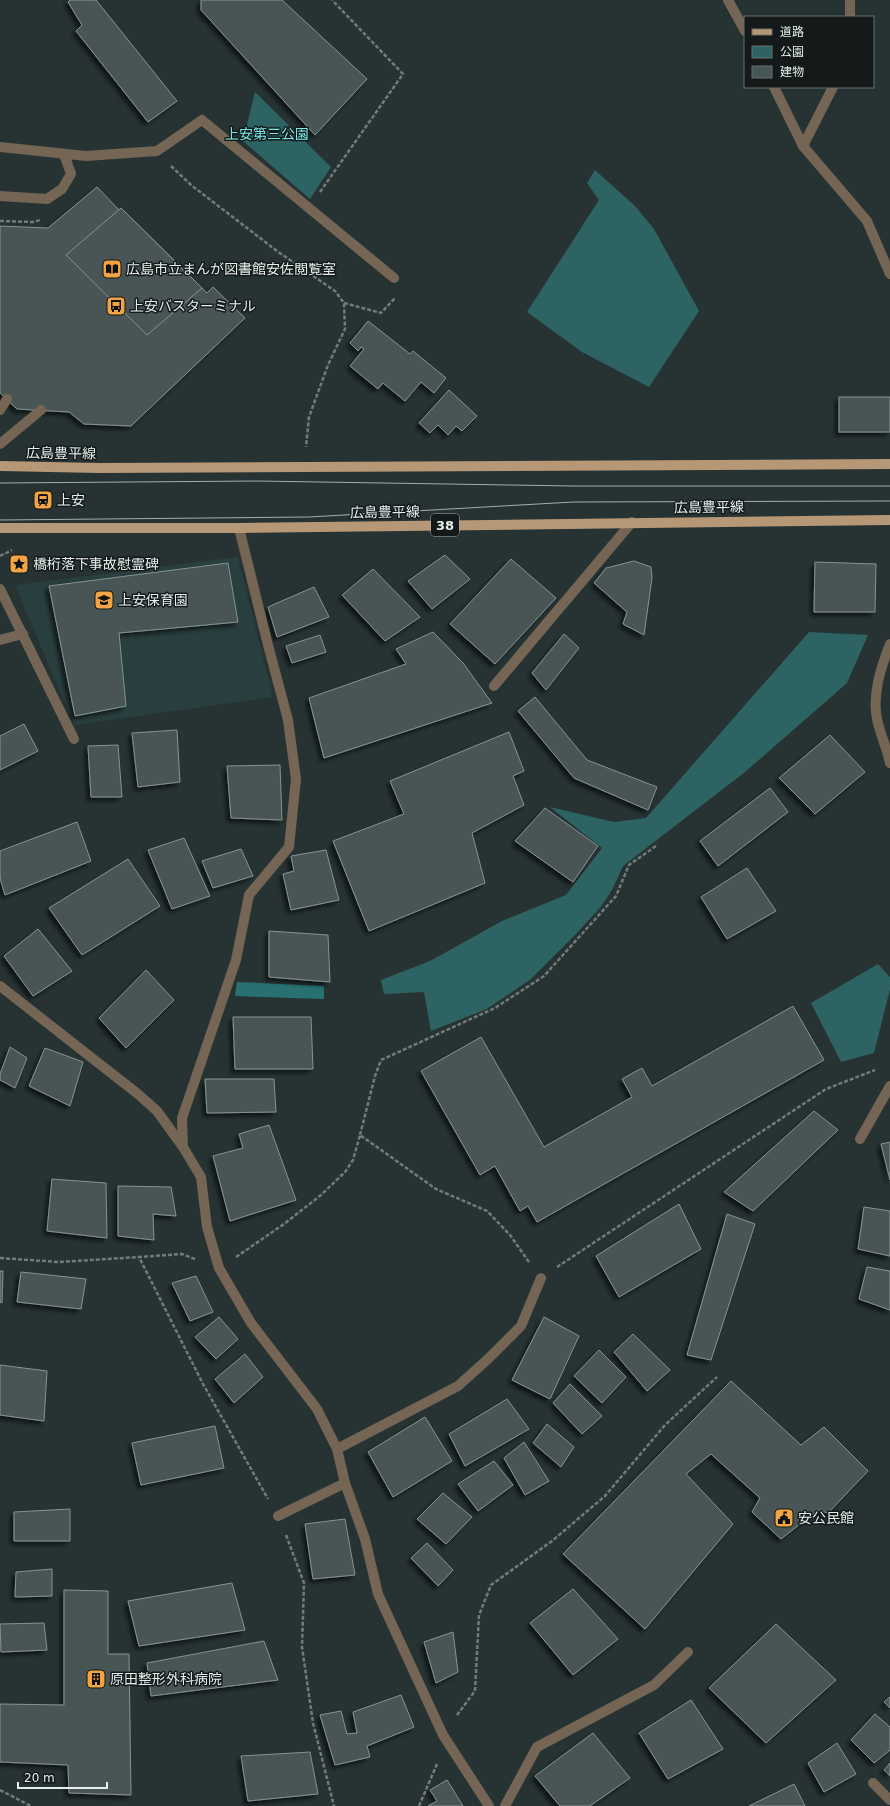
<svg xmlns="http://www.w3.org/2000/svg" width="890" height="1806" viewBox="0 0 890 1806" font-family="'DejaVu Sans','Noto Sans JP',sans-serif">
<style>
.built{fill:#293e3e}
.green{fill:#2e6363}
.forest{fill:#297171}
.building{fill:#485555;stroke:#849393;filter:url(#shadow)}
.lines{fill:none;stroke-linecap:round;stroke-linejoin:round}
.path{stroke:#717b7b;stroke-width:2.5;stroke-dasharray:4 2;stroke-linecap:butt}
.lane{stroke:#746555;stroke-width:10}
.street{stroke:#746555;stroke-width:10}
.primary{stroke:#b79876;stroke-width:10}
.tram{stroke:#a5adad;stroke-width:1}
.labels{text-anchor:middle;dominant-baseline:central;stroke-width:3;stroke-linejoin:round;paint-order:stroke}
.shield{fill:#141a1a;stroke:#a7aeae;stroke-width:1}
.shield-label{font-size:13px;font-weight:bold;fill:#e6eded}
.park-label{font-size:14px;fill:#7be8e7;stroke:#141a1a}
.poi-label{font-size:14px;fill:#e6eded;stroke:#141a1a;text-anchor:start}
.street-label{font-size:14px;fill:#e6eded;stroke:#141a1a}
</style>
<defs>
<filter id="shadow"><feDropShadow dx="-3.5" dy="3.5" stdDeviation="2" flood-color="#0009"/></filter>
</defs>
<rect width="100%" height="100%" fill="#273333"/>
<polygon class="built" points="238,557 273,697 74,725 15,585"/>
<g class="green">
<polygon points="255,92 331,167 310,199 243,141"/>
<polygon points="595,170 636,207 654,229 699,311 649,387 582,352 527,312 599,200 587,183"/>
<polygon points="809,632 868,635 847,683 745,772 623,866 612,890 600,908 575,935 531,979 487,1009 431,1031 424,992 384,994 381,980 430,961 502,921 566,895 602,848 550,807 614,822 646,818"/>
<polygon points="878,964 890,977 890,989 874,1053 841,1062 811,1003"/>
</g>
<polygon class="forest" points="237,982 324,986 324,999 235,996"/>
<g class="building">
<polygon points="70,0 96,0 177,101 148,122 76,31 82,25 68,2"/>
<polygon points="201,0 282,0 367,79 315,135 201,10"/>
<polygon points="97,187 119,210 121,208 207,293 213,287 245,318 131,426 84,424 69,412 17,409 0,393 0,226 48,228"/>
<polygon points="121,208 202,288 147,335 66,255"/>
<polygon points="368,321 410,354 413,351 446,378 434,393 421,382 405,401 383,383 378,389 350,366 364,349 361,347 358,351 350,343"/>
<polygon points="449,390 477,416 462,431 456,426 448,435 438,425 430,433 419,423"/>
<rect x="839" y="397" width="51" height="35"/>
<polygon points="445,555 470,579 432,609 408,581"/>
<polygon points="511,559 556,598 495,664 450,624"/>
<polygon points="634,561 651,567 652,578 644,635 623,624 627,612 594,583 606,568"/>
<polygon points="815,562 876,564 875,612 814,612"/>
<polygon points="228,563 238,622 119,633 126,706 75,716 49,586"/>
<polygon points="373,569 420,617 385,641 342,595"/>
<polygon points="314,587 329,617 277,637 268,607"/>
<polygon points="433,632 463,663 492,703 324,758 309,698 406,664 396,649"/>
<polygon points="564,634 579,648 546,690 532,673"/>
<polygon points="320,635 326,652 292,663 286,646"/>
<polygon points="535,697 587,760 657,787 648,810 574,778 518,711"/>
<polygon points="24,724 38,751 0,770 0,736"/>
<polygon points="177,730 180,782 138,787 132,733"/>
<polygon points="509,732 524,771 513,776 524,805 472,833 485,883 369,931 333,841 404,814 390,781"/>
<polygon points="830,735 865,772 815,814 779,778"/>
<polygon points="118,745 122,797 91,797 88,746"/>
<polygon points="280,765 282,820 231,818 227,766"/>
<polygon points="770,788 788,812 718,866 700,841"/>
<polygon points="545,808 598,846 573,882 515,841"/>
<polygon points="77,822 91,861 5,895 0,878 0,851"/>
<polygon points="184,838 210,896 172,909 148,850"/>
<polygon points="241,849 253,876 213,888 202,861"/>
<polygon points="326,850 339,900 291,910 283,874 294,871 291,856"/>
<polygon points="128,859 160,906 82,955 49,908"/>
<polygon points="747,868 776,911 727,939 701,897"/>
<polygon points="38,929 72,971 33,996 4,956"/>
<polygon points="269,931 328,935 330,982 269,977"/>
<polygon points="146,970 174,1000 126,1048 99,1018"/>
<polygon points="793,1006 824,1060 537,1222 528,1206 520,1211 495,1166 480,1175 421,1071 481,1037 544,1147 632,1097 622,1079 642,1068 652,1086"/>
<polygon points="233,1017 311,1017 313,1069 235,1069"/>
<polygon points="10,1047 27,1058 15,1088 0,1080 0,1074"/>
<polygon points="45,1048 83,1062 70,1106 29,1086"/>
<polygon points="205,1079 274,1079 276,1112 207,1113"/>
<polygon points="814,1111 838,1130 753,1211 724,1192"/>
<polygon points="269,1125 296,1200 230,1221 213,1156 243,1148 239,1134"/>
<polygon points="890,1142 890,1180 881,1144"/>
<polygon points="52,1179 106,1183 107,1238 47,1231"/>
<polygon points="118,1186 171,1187 176,1216 153,1214 154,1240 118,1236"/>
<polygon points="679,1204 701,1249 619,1297 596,1256"/>
<polygon points="864,1207 890,1211 890,1256 858,1249"/>
<polygon points="727,1214 755,1224 711,1360 687,1355"/>
<polygon points="867,1267 890,1271 890,1310 859,1299"/>
<polygon points="0,1271 3,1271 2,1303 0,1302"/>
<polygon points="21,1272 86,1279 81,1309 17,1302"/>
<polygon points="196,1276 213,1312 190,1321 172,1283"/>
<polygon points="219,1317 238,1339 216,1359 195,1337"/>
<polygon points="544,1317 579,1336 550,1399 512,1380"/>
<polygon points="633,1334 670,1370 647,1391 614,1352"/>
<polygon points="599,1350 626,1377 602,1403 574,1376"/>
<polygon points="245,1354 263,1377 234,1403 215,1379"/>
<polygon points="0,1365 47,1371 44,1421 0,1415"/>
<polygon points="731,1381 801,1445 824,1427 868,1471 828,1513 818,1510 781,1539 752,1512 760,1498 711,1454 686,1474 733,1524 645,1629 563,1554"/>
<polygon points="570,1384 602,1416 582,1434 553,1403"/>
<polygon points="507,1399 529,1429 465,1466 449,1434"/>
<polygon points="425,1417 452,1461 393,1497 368,1452"/>
<polygon points="547,1424 574,1447 561,1467 533,1443"/>
<polygon points="215,1426 224,1468 141,1485 132,1443"/>
<polygon points="524,1442 549,1481 525,1495 504,1458"/>
<polygon points="494,1461 513,1485 478,1511 458,1484"/>
<polygon points="443,1493 472,1517 446,1544 417,1519"/>
<polygon points="70,1509 70,1541 14,1541 14,1512"/>
<polygon points="345,1519 355,1575 313,1579 305,1524"/>
<polygon points="427,1543 453,1570 438,1586 411,1558"/>
<polygon points="52,1569 52,1596 15,1597 16,1572"/>
<polygon points="232,1583 245,1630 139,1646 128,1601"/>
<polygon points="573,1589 618,1639 573,1675 530,1623"/>
<polygon points="64,1590 108,1591 108,1654 129,1654 131,1795 69,1793 68,1765 0,1762 0,1704 64,1705"/>
<polygon points="44,1623 47,1650 1,1652 0,1624"/>
<polygon points="776,1624 836,1680 766,1743 709,1688"/>
<polygon points="453,1632 458,1672 436,1683 424,1642"/>
<polygon points="264,1641 278,1680 151,1696 147,1663"/>
<polygon points="401,1695 414,1727 367,1746 370,1757 335,1765 320,1715 341,1711 347,1734 357,1733 353,1712"/>
<polygon points="890,1697 890,1708 884,1702"/>
<polygon points="691,1700 723,1749 668,1779 639,1733"/>
<polygon points="875,1714 890,1727 890,1750 874,1763 851,1740"/>
<polygon points="593,1733 630,1778 590,1806 560,1806 535,1776"/>
<polygon points="837,1743 856,1774 824,1792 808,1763"/>
<polygon points="310,1752 318,1794 248,1801 241,1756"/>
<polygon points="890,1763 890,1776 884,1770"/>
<polygon points="447,1780 463,1806 428,1806 437,1801 430,1790"/>
<polygon points="794,1784 805,1806 749,1806"/>
</g>
<g class="lines">
<g class="path">
<polyline points="171,166 191,185 277,251 335,291 344,303 345,329 328,365 309,417 306,447"/>
<polyline points="320,192 403,74 332,0"/>
<polyline points="0,221 34,222 40,220"/>
<polyline points="344,303 381,313 395,298"/>
<polyline points="0,556 12,550"/>
<polyline points="360,1135 375,1076 381,1060 495,1008 544,976 616,896 629,865 656,846"/>
<polyline points="236,1257 284,1224 321,1195 345,1172 353,1160 360,1135 436,1189 487,1211 510,1235 529,1262"/>
<polyline points="0,1258 59,1262 139,1257"/>
<polyline points="195,1259 182,1254 139,1257 203,1384 268,1499"/>
<polyline points="557,1267 826,1089 875,1070"/>
<polyline points="286,1535 304,1583 302,1647 313,1723 334,1806"/>
<polyline points="457,1715 475,1691 479,1615 491,1585 552,1541 605,1496 665,1425 717,1377"/>
<polyline points="0,1790 31,1806"/>
<polyline points="419,1806 437,1764"/>
</g>
<g class="lane">
<polyline points="0,196 47,199 62,189 71,174 64,154"/>
<polyline points="0,410 7,399"/>
<polyline points="0,444 41,410"/>
</g>
<g class="street">
<polyline points="728,0 745,31"/>
<polyline points="850,17 850,0"/>
<polyline points="774,87 803,146 867,221 890,274"/>
<polyline points="803,146 833,87"/>
<polyline points="0,147 86,156 157,151 202,120 394,278"/>
<polyline points="0,589 74,739"/>
<polyline points="0,640 23,634"/>
<path d="M890 644C881 667 872 694 877 719 880 734 887 748 890 763"/>
<polyline points="494,686 632,522"/>
<polyline points="0,986 138,1094 157,1111 183,1147 201,1177 207,1227 219,1268 251,1323 317,1409 337,1449 345,1483 365,1539 378,1594 443,1735 489,1806"/>
<polyline points="860,1139 890,1086"/>
<polyline points="183,1147 182,1118 236,960 249,895 289,847 296,779 288,720 268,645 239,528"/>
<polyline points="337,1449 458,1386 488,1359 521,1326 541,1278"/>
<polyline points="278,1516 345,1483"/>
<polyline points="873,1783 890,1800"/>
<polyline points="505,1806 537,1747 654,1685 688,1652"/>
</g>
<g class="primary">
<polyline points="0,466 99,468 890,464"/>
<polyline points="0,528 239,528 890,520"/>
</g>
<g class="tram">
<polyline points="0,483 257,481 573,486 890,486"/>
<polyline points="0,520 309,517 573,502 890,501"/>
</g>
</g>
<defs>
<symbol id="library-square" viewBox="-11 -11 22 22"><rect x="-9" y="-9" width="18" height="18" rx="4" fill="#f3a442" stroke="#141a1a"/><path d="M-6-4Q-3-5.5-.7-3.5V5Q-3 3-6 4ZM6-4Q3-5.5 .7-3.5V5Q3 3 6 4Z" fill="#111"/></symbol>
<symbol id="bus-square" viewBox="-11 -11 22 22"><rect x="-9" y="-9" width="18" height="18" rx="4" fill="#f3a442" stroke="#141a1a"/><path d="M-5-6H5V4H4V6H2V4H-2V6H-4V4H-5ZM-3.5-4V0h7V-4ZM-3.5 1.2v1.5H-2V1.2ZM2 1.2v1.5H3.5V1.2Z" fill="#111"/></symbol>
<symbol id="station-square" viewBox="-11 -11 22 22"><rect x="-9" y="-9" width="18" height="18" rx="4" fill="#f3a442" stroke="#141a1a"/><path d="M-3-6H3Q5-6 5-4V2Q5 4 3 4L4.5 6H3L1.5 4h-3L-3 6H-4.5L-3 4Q-5 4-5 2V-4Q-5-6-3-6ZM-3.5-4v3h7v-3ZM-3.5 1v1.5H-2V1ZM2 1v1.5H3.5V1Z" fill="#111"/></symbol>
<symbol id="sight-square" viewBox="-11 -11 22 22"><rect x="-9" y="-9" width="18" height="18" rx="4" fill="#f3a442" stroke="#141a1a"/><path d="M0-6L1.8-2.2L6-1.7L2.9 1.2L3.7 5.4L0 3.3L-3.7 5.4L-2.9 1.2L-6-1.7L-1.8-2.2Z" fill="#111"/></symbol>
<symbol id="school-square" viewBox="-11 -11 22 22"><rect x="-9" y="-9" width="18" height="18" rx="4" fill="#f3a442" stroke="#141a1a"/><path d="M0-5L7-2L0 1L-7-2ZM-4 1L0 2.5L4 1V4Q0 6-4 4Z" fill="#111"/></symbol>
<symbol id="civic-square" viewBox="-11 -11 22 22"><rect x="-9" y="-9" width="18" height="18" rx="4" fill="#f3a442" stroke="#141a1a"/><path d="M-.6-6.5H3V-4.5H.6V-3L4-1V1h2V6H-6V1h2V-1L-.6-3ZM-1.2 2.5V6h2.4V2.5Z" fill="#111"/></symbol>
<symbol id="building-square" viewBox="-11 -11 22 22"><rect x="-9" y="-9" width="18" height="18" rx="4" fill="#f3a442" stroke="#141a1a"/><path d="M-4-6H4V6H1V3H-1V6H-4ZM-2.5-4.3h1.7v1.8h-1.7ZM.8-4.3h1.7v1.8H.8ZM-2.5-1h1.7V.8h-1.7ZM.8-1h1.7V.8H.8Z" fill="#111"/></symbol>
</defs>
<g fill-rule="evenodd">
<use href="#library-square" x="101" y="258" width="22" height="22"/>
<use href="#bus-square" x="105" y="295" width="22" height="22"/>
<use href="#station-square" x="32" y="489" width="22" height="22"/>
<use href="#sight-square" x="8" y="553" width="22" height="22"/>
<use href="#school-square" x="93" y="589" width="22" height="22"/>
<use href="#civic-square" x="773" y="1507" width="22" height="22"/>
<use href="#building-square" x="85" y="1668" width="22" height="22"/>
</g>
<g class="labels">
<rect class="shield" x="431" y="514" width="28" height="22" rx="3"/>
<g class="shield-label">
<text x="445" y="525">38</text>
</g>
<g class="park-label">
<text x="267" y="134">上安第三公園</text>
</g>
<g class="poi-label">
<text x="126" y="269">広島市立まんが図書館安佐閲覧室</text>
<text x="130" y="306">上安バスターミナル</text>
<text x="57" y="500">上安</text>
<text x="33" y="564">橋桁落下事故慰霊碑</text>
<text x="118" y="600">上安保育園</text>
<text x="798" y="1518">安公民館</text>
<text x="110" y="1679">原田整形外科病院</text>
</g>
<g class="street-label">
<text transform="translate(61 453) rotate(1)">広島豊平線</text>
<text transform="translate(709 507) rotate(-1)">広島豊平線</text>
<text transform="translate(385 512) rotate(-1)">広島豊平線</text>
</g>
</g>
<rect x="744" y="16" width="130" height="72" fill="#141a1a" stroke="#686e6e"/>
<rect x="752" y="29" width="20" height="6" fill="#b79876" stroke="#686e6e"/>
<text x="780" y="36" font-size="12" fill="#e6eded">道路</text>
<rect x="752" y="46" width="20" height="12" fill="#2e6363" stroke="#686e6e"/>
<text x="780" y="56" font-size="12" fill="#e6eded">公園</text>
<rect x="752" y="66" width="20" height="12" fill="#485555" stroke="#686e6e"/>
<text x="780" y="76" font-size="12" fill="#e6eded">建物</text>
<path d="M18 1782v6h89v-6" fill="none" stroke="#e6eded" stroke-width="2"/>
<text x="24" y="1782" font-size="12" fill="#e6eded" stroke="#141a1a" stroke-width="3" paint-order="stroke">20 m</text>
</svg>
